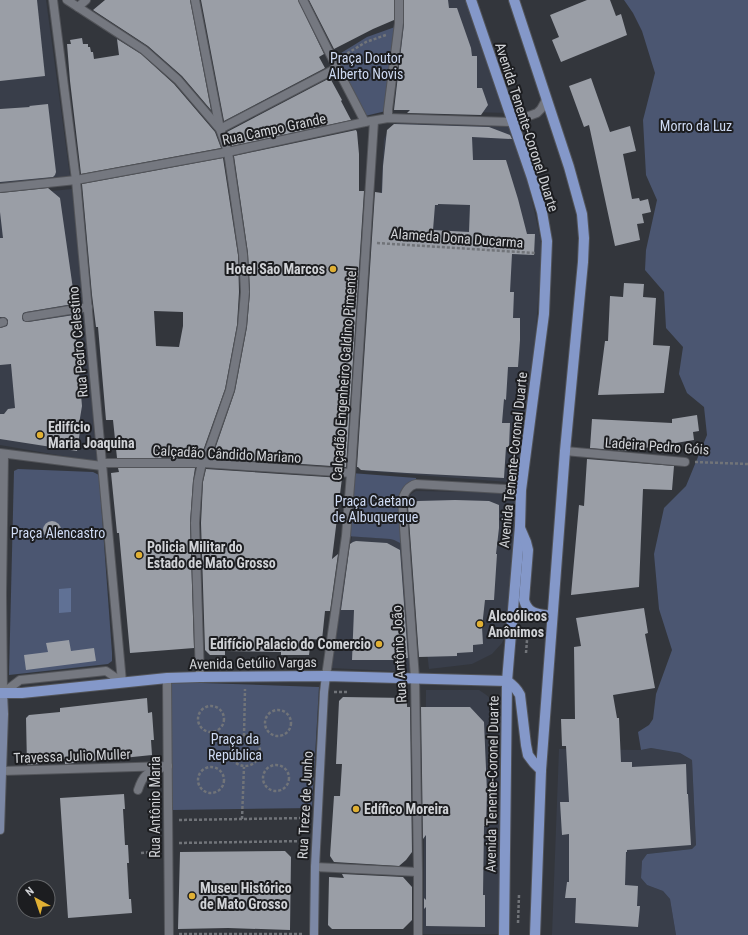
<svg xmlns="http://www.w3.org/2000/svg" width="748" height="935" viewBox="0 0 748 935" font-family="'Roboto Condensed',sans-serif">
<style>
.built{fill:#393e4a}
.green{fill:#4b5671}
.water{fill:#607195}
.building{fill:#9a9ea6;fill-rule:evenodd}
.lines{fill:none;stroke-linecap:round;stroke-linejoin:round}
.lane-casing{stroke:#525459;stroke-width:10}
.street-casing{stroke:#525459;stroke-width:10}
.secondary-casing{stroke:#525459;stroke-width:10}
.primary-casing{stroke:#525459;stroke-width:12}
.path{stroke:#717479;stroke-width:2.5;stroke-dasharray:3 2;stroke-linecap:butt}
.lane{stroke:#757880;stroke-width:8}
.street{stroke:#757880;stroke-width:8}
.secondary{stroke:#7c88a5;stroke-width:8}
.primary{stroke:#8498c9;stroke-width:10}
.poi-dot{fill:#e0b034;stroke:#1c1d20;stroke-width:1.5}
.labels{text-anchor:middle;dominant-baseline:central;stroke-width:4;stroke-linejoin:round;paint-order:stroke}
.park-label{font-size:14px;fill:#cfdbf4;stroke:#1c1d20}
.street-label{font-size:14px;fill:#d1d3d7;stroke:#1c1d20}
.poi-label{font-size:14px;font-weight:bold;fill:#d1d3d7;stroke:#1c1d20;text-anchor:start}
</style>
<rect width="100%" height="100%" fill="#33363c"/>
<g class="built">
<polygon points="0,0 46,0 70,176 0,184"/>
<polygon points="405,0 473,0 509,113 394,110"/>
<polygon points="398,122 509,127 527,178 542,246 535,342 519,473 513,479 508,482 365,471 384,139 390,128"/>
<polygon points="72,189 98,462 0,445 0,196"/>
<polygon points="416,491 518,493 508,629 502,643 492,654 472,664 429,669 409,499 411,494"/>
<polygon points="352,536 390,539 394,540 402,544 412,672 331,668"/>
<polygon points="426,690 479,690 485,694 496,703 502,715 500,934 423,934"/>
<polygon points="651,748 680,753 692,760 696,845 692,849 647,854 642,862 641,878 647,885 663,891 670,899 676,935 552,935 559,749 641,750"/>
</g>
<g class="green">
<polygon points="624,0 748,0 748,935 676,935 670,899 663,891 647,885 641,878 642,861 647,854 692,849 696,845 692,760 680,753 651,748 641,750 638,732 649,725 653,719 656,694 672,650 659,609 654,554 664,508 686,486 707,435 704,407 687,393 679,374 683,347 666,328 664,292 645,270 646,250 657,200 646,175 643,120 655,73 642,31 633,13"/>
<polygon points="395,27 386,111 365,116 333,58 367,37"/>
<polygon points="18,469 93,472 99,475 112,653 112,661 108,664 9,675 14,471"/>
<polygon points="351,473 416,478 416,484 406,491 402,544 394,540 390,539 346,536"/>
<polygon points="171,682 319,687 312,808 172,810"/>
</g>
<polygon class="water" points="71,588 71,612 59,613 59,589"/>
<g class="building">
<polygon points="0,0 37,0 45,76 0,81"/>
<polygon points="105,0 190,0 211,110 182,76 148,46 93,10"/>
<polygon points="201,0 298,0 324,54 319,57 325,68 224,121"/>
<polygon points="309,0 394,0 394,20 373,29 334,49"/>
<polygon points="404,0 448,0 449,8 457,8 471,48 472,56 477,56 477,88 482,88 488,105 481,115 407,113 410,110 394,110 404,24"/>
<polygon points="587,0 610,0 616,16 621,14 627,35 561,62 552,40 559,37 550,15"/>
<polygon points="82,38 83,44 88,44 88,47 90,47 91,52 93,52 94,59 119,55 117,39 141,54 174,84 215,132 221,148 81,174 70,81 67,44 71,44 70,40"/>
<polygon points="330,78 342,100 341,101 351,120 232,146 227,132"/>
<polygon points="591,78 610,132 630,126 636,151 623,154 632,199 639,198 640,201 648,199 651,212 642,214 644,223 637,224 640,240 615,246 589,125 584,127 569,86"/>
<polygon points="48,104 56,172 55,175 53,177 0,182 0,109 30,107 29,106"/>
<path d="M394 124 489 127 510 135 512 139 472 137 473 160H506L518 199 527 234H535L534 255 512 254 510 292H514L513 318H520V340L518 367H508L506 400 504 399 502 423H510L509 447H506L504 478 407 473 361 470 358 467H357L375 192 382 193 383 166 387 130ZM438 204 470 205 469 232 433 230 435 205H438Z"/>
<polygon points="356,130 357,132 359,154 359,191 364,191 346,467 211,458 214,452 235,391 247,327 250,292 248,253 234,156"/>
<path d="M223 158 238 255 239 292 237 325 225 389 204 448 199 458H117L113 420H106L98 327H96L92 295 82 184ZM154 311 183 312V326L179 347 156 346Z"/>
<polygon points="48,188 60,198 74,296 73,297 73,304 26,312 23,313 22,318 23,321 28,322 74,315 82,406 78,430 80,431 77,451 0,439 0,414 4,414 8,409 15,408 11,364 0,365 0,328 7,326 8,323 8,320 6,318 4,317 0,317 0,238 3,238 0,212 0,193"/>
<polygon points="624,283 644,284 643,297 656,298 653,345 670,346 664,393 598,395 605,341 608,341 610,296 623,297"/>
<polygon points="697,415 699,431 693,432 694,440 627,451 590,448 592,419 672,423 672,419"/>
<polygon points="587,459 674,466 672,490 643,489 639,587 571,595 579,505 584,506"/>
<polygon points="118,468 195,468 193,481 190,523 194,648 130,653 119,533 117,533 111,473 119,472"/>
<polygon points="206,469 342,478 332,559 338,554 330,611 325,611 322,640 311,639 309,655 281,655 281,652 225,651 225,655 210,655 205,650 201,523 203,482"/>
<polygon points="455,500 489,501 499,505 499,528 496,554 497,554 494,600 485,600 482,627 483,644 473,645 473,652 457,653 457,656 419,657 408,506 411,503 418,501"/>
<circle cx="52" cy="530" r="9"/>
<polygon points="356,541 387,543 400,550 408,658 405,658 404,660 352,660 354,610 341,610 350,544 353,542"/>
<polygon points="644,608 648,633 645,634 655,688 613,695 617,718 619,718 621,762 632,762 632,767 686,764 687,794 688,794 691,845 627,850 627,852 626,852 625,885 638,886 637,906 640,906 638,927 575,923 576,898 565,898 567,882 569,882 569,834 562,835 560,802 569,802 566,746 562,746 561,719 575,719 574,647 581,646 576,618"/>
<polygon points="69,640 71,651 94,648 96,661 26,670 24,655 48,652 46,643"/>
<polygon points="343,697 407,698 407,707 410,707 412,852 406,860 399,866 334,862 330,856 334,796 340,796 342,764 336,764 339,701"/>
<polygon points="147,698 148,713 152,712 154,740 151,740 152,755 65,764 65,759 40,762 40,764 27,765 26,718 29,715 60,712 60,708"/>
<polygon points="421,707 470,707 484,722 487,792 486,826 484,826 483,895 485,895 485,927 426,926 426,907 424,909 424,898 426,900 426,835 423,839"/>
<polygon points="124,794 125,809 123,809 125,845 128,845 129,863 127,863 129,899 131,899 132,913 68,918 60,798"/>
<polygon points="285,851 291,857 290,930 228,928 178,929 180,852"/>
<polygon points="342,874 403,877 412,887 412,920 403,929 332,929 328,925 329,877 344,878"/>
</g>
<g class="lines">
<defs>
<g id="lane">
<polyline points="78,7 86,0"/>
<polyline points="220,129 337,68"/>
<polyline points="27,317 88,307"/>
<polyline points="0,323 3,322"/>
<polyline points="565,451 685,462"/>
<polyline points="3,693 20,680 106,671 122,682"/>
<path d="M138 790C144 772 148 773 164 767"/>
</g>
<g id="street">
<polyline points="53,0 76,180 122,682"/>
<polyline points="67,0 144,50 178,80 219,128"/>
<polyline points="195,0 220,129 228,152 243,254 245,292 242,326 230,390 209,450 202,463 198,481 195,523 200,677"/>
<polyline points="303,0 337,68 365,122"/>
<polyline points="388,118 388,110 399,23 399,0"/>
<polyline points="0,188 76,180 228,152 365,122 388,118 513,122 537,113 541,109 546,100"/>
<polyline points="0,453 102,466"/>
<polyline points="102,463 202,463 351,473"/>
<polyline points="326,676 346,536 351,473 374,121"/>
<polyline points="167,678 169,935"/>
<polyline points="3,693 2,594 4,454"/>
<polyline points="2,771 168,766"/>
<polyline points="315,867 418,872"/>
<path d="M418 935V872L415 678 402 500C405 492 408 486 416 484L521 490"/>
</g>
<g id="secondary">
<polyline points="0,830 4,714 3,693"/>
<polyline points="314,935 315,867 324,692 326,676"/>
</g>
<g id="primary">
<polyline points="471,0 532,178 542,212 547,241 544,314 521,490 520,526 507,681 504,935"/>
<polyline points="514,0 569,167 582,214 584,238 583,262 565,451 541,770 535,935"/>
<path d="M520 528 526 542 528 550 524 600C528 615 539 614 552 616"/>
<path d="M0 693H22L167 678 200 677 326 676 507 681C513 685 517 689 520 695L526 745 528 755 534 763 541 770"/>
</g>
</defs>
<use href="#lane" class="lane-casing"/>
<use href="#street" class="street-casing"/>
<use href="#secondary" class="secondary-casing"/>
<use href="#primary" class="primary-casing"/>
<g class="path">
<polyline points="343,56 366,42 386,35"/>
<polyline points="377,243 535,253"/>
<polyline points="695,462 748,464"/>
<polyline points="526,653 527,640"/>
<polyline points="334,692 347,692"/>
<circle cx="211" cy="719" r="13"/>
<circle cx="278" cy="723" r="13"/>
<circle cx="245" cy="751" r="15"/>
<polyline points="244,736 245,689"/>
<circle cx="276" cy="778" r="13"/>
<circle cx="211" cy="780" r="13"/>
<polyline points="242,819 244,767"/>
<polyline points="179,820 306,818"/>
<polyline points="179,843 306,841"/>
<polyline points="141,853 159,851"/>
<polyline points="518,923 519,895"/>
<polyline points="179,934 304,934"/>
</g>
<use href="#lane" class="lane"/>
<use href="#street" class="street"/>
<use href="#secondary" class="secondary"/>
<use href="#primary" class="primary"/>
</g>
<g class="poi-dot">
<circle cx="333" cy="269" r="4"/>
<circle cx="40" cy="435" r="4"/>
<circle cx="139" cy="555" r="4"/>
<circle cx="480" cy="624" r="4"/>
<circle cx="379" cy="644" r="4"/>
<circle cx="356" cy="809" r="4"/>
<circle cx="192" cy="896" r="4"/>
</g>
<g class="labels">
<g class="park-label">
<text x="366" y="58">Praça Doutor<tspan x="366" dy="16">Alberto Novis</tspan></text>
<text x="696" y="126">Morro da Luz</text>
<text x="375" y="501">Praça Caetano<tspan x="375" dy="16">de Albuquerque</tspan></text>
<text x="58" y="533">Praça Alencastro</text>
<text x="235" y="739">Praça da<tspan x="235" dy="16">República</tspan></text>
</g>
<g class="street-label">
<text transform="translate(527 127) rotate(72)">Avenida Tenente-Coronel Duarte</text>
<text transform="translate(274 129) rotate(-12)">Rua Campo Grande</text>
<text transform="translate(457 238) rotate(4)">Alameda Dona Ducarma</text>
<text transform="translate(78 342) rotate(-95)">Rua Pedro Celestino</text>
<text transform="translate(344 374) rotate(-86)">Calçadão Engenheiro Galdino Pimentel</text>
<text transform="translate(657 446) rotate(4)">Ladeira Pedro Góis</text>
<text transform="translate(227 454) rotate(3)">Calçadão Cândido Mariano</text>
<text transform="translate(513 460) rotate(-84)">Avenida Tenente-Coronel Duarte</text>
<text transform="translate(399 654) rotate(-93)">Rua Antônio João</text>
<text transform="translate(253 663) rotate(-1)">Avenida Getúlio Vargas</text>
<text transform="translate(72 756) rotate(-2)">Travessa Julio Muller</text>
<text transform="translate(492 784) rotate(-89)">Avenida Tenente-Coronel Duarte</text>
<text transform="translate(305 805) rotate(-87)">Rua Treze de Junho</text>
<text transform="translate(155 807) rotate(-90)">Rua Antônio Maria</text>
</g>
<g class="poi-label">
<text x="325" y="269" text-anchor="end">Hotel São Marcos</text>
<text x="48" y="427">Edifício<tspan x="48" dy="16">Maria Joaquina</tspan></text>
<text x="147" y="547">Policia Militar do<tspan x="147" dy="16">Estado de Mato Grosso</tspan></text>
<text x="488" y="616">Alcoólicos<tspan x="488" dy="16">Anônimos</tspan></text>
<text x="371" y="644" text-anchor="end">Edifício Palacio do Comercio</text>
<text x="364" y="809">Edífico Moreira</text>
<text x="200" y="888">Museu Histórico<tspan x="200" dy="16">de Mato Grosso</tspan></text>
</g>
</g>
<g transform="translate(36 899) rotate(320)"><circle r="19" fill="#1c1d20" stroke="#646669"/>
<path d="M0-3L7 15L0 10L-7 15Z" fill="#e0b034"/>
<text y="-6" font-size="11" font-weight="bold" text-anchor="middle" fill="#d1d3d7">N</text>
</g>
</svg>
